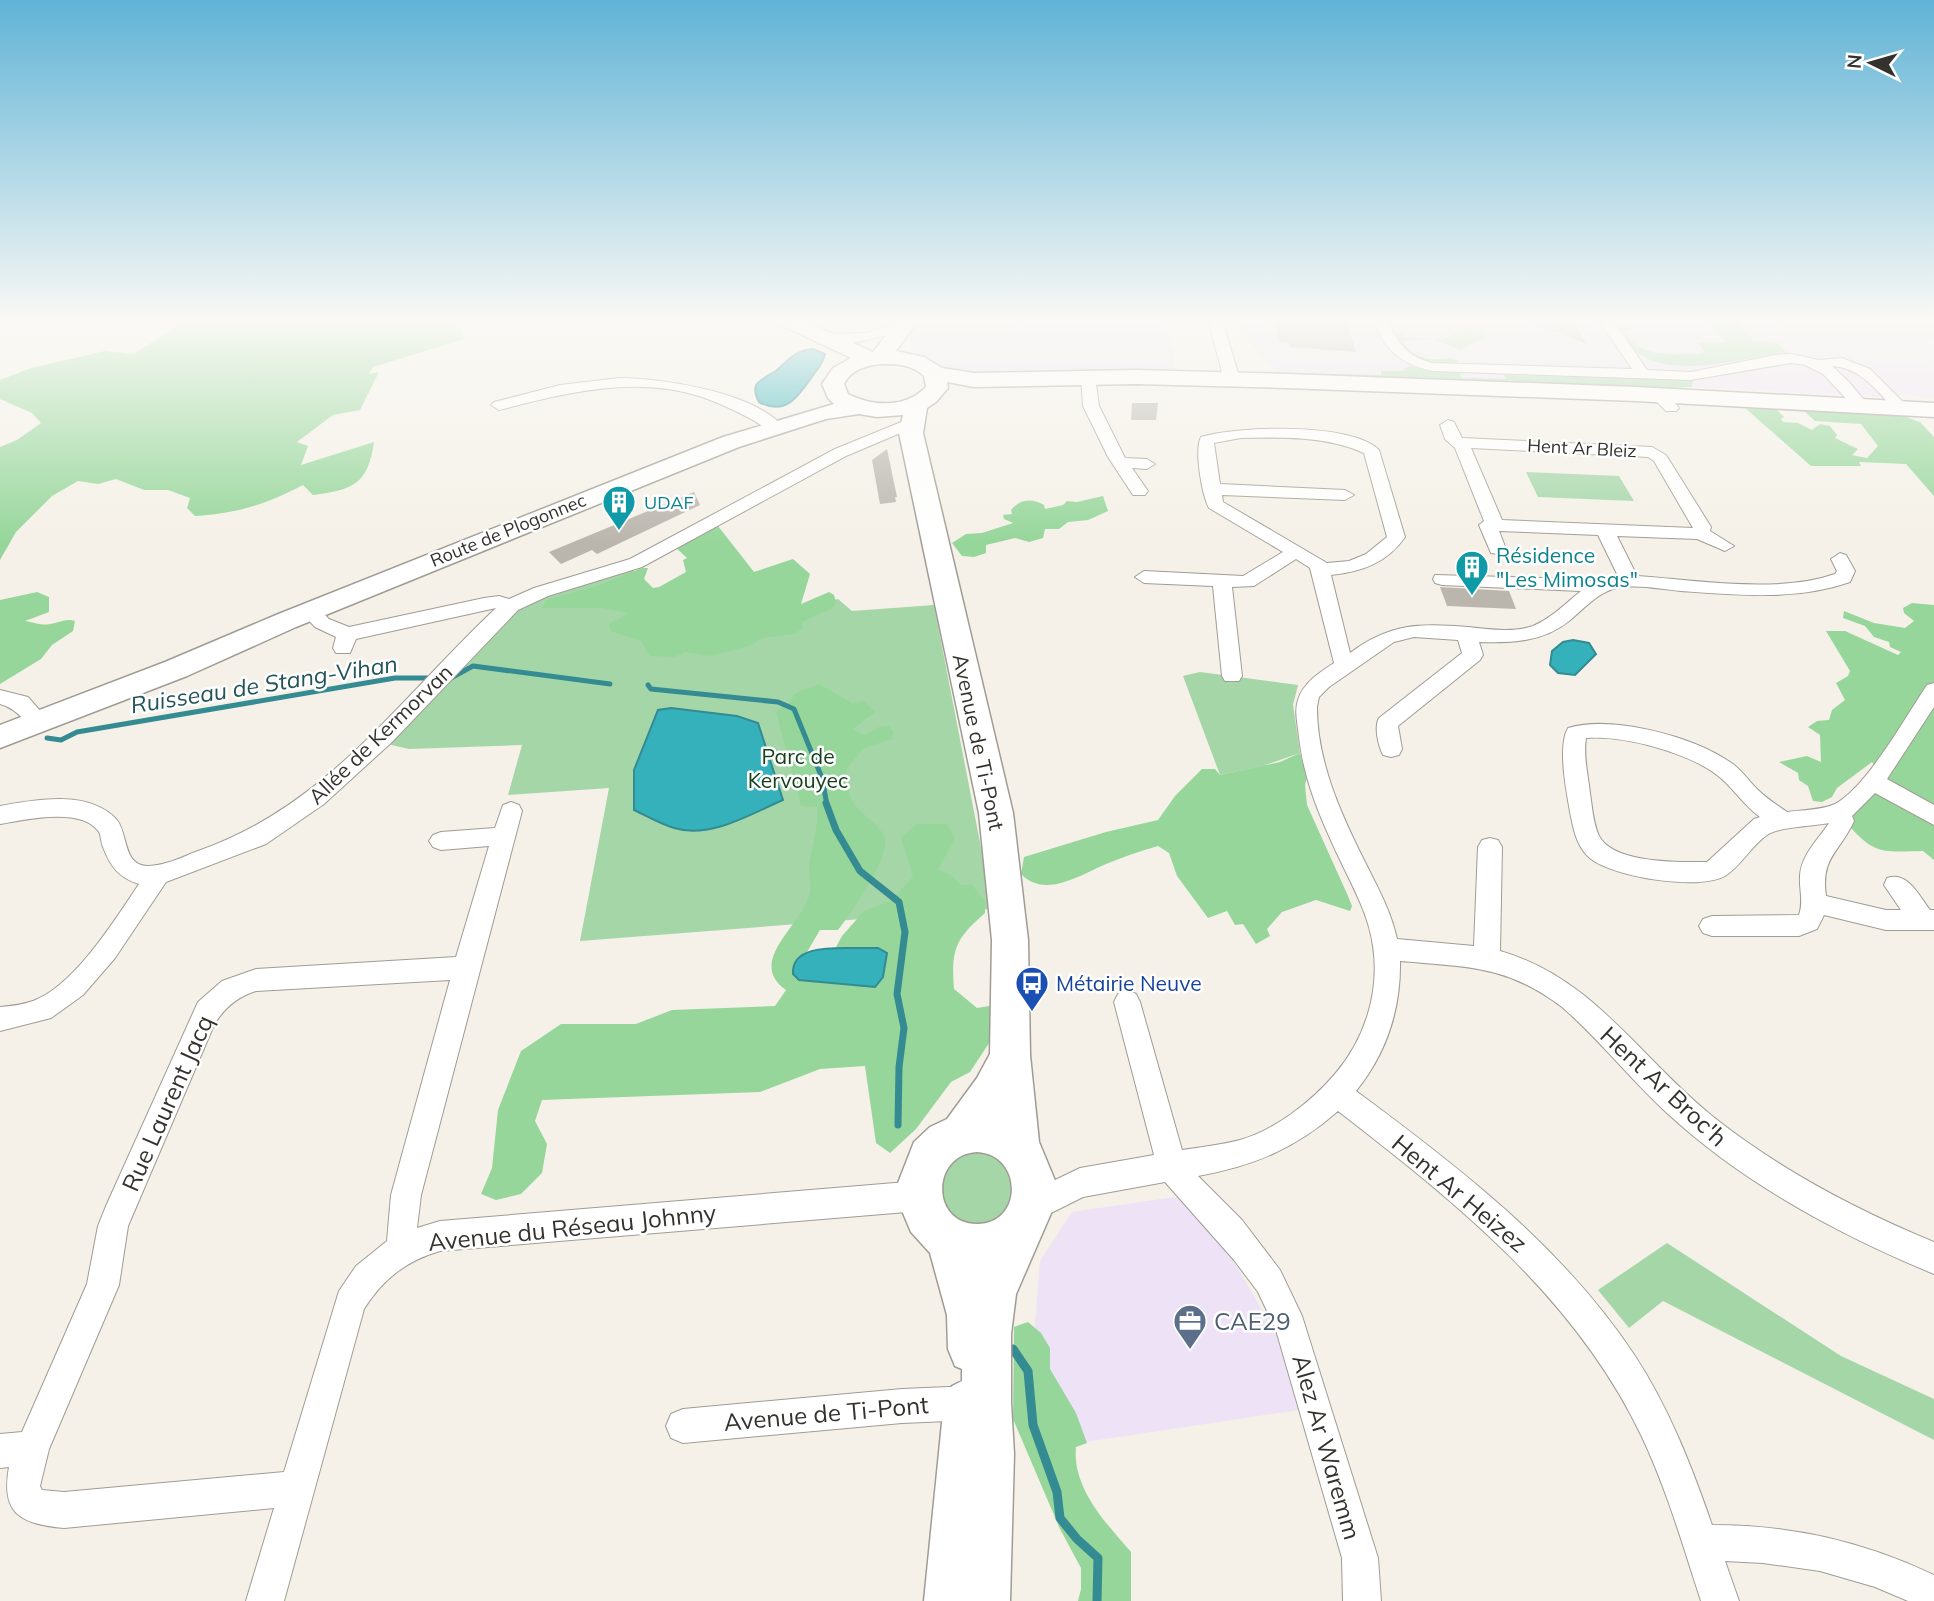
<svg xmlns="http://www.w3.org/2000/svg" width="1934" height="1601" viewBox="0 0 1934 1601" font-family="Mulish,sans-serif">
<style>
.commercial{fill:#eee2f6}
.green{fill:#a5d6a8}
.forest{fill:#96d69a}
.water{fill:#34b1bb;stroke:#348b91;stroke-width:2}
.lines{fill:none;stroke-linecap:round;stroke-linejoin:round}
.stream-far2{stroke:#348b91;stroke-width:5}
.stream-far1{stroke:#348b91;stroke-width:7}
.stream{stroke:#348b91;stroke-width:9}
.building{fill:#bab6ae}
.street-casing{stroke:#a09c94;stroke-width:2}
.secondary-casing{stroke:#a09c94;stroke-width:3}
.street{fill:#fff;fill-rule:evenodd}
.secondary{fill:#fff;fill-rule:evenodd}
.labels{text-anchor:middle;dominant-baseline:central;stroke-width:5;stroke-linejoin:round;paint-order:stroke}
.far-street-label{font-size:18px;fill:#33322e;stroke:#fff}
.far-culture-label{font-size:18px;fill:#0d838f;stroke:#fff;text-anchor:start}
.culture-label{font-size:21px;fill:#0d838f;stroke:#fff;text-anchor:start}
.street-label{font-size:21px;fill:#33322e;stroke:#fff}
.park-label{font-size:21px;fill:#14411a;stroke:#fff}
.transit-label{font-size:21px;fill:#164399;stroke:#fff;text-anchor:start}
.water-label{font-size:23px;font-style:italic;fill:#215458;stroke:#fff}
.near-street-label{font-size:24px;fill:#33322e;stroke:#fff}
.near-service-label{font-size:24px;fill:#4e5e75;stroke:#fff;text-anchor:start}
</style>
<rect width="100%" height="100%" fill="#f5f1e8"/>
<g class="commercial">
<polygon points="917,319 1163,319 1174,353 1175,373 954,374 921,357 912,349 910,336"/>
<polygon points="1228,319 1934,319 1934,339 1926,340 1934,346 1934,398 1903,394 1884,397 1692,387 1634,389 1281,377"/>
<polygon points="1175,1197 1191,1206 1229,1253 1276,1334 1299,1410 1059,1446 1033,1349 1040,1261 1072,1212"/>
</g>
<g class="green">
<path d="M1707 319H1736L1754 341 1776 342 1788 354C1741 355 1677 383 1633 350 1627 345 1622 335 1617 328L1629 327 1630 329 1622 330C1643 359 1666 353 1699 354L1705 352 1697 342H1725Z"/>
<path d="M1468 327 1488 335 1461 350 1432 339 1403 341C1412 359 1433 361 1450 358L1459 361C1439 369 1403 358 1397 335L1402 333 1404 337 1445 339Z"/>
<polygon points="1410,366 1459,373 1462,378 1506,379 1504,375 1693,380 1692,387 1634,389 1292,377 1294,373 1381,375 1381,371 1405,371 1403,369"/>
<polygon points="1526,472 1619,476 1634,501 1538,497"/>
<polygon points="633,570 677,632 790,613 838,599 852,611 934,605 983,858 990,909 580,941 609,788 508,795 522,745 409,749 387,744 495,626 533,599"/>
<polygon points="1200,672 1298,685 1293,705 1300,753 1263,766 1220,775 1183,676"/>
<path d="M982 1149 1010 1165 1017 1197 997 1223C953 1226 953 1227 938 1186L952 1158Z"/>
<polygon points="1667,1243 1841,1356 1934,1399 1934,1440 1663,1301 1629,1328 1598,1290"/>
</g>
<g class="forest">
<path d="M188 319H413L412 322 454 319 455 327 463 330 464 339 373 367 369 374 379 372 360 410 333 415 297 442 308 446 301 465 374 442C368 484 353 490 313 495L303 485C264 505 239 513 195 516L187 508 190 498 168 490H144L116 479 98 484 78 481 52 496 16 532 0 560V447L17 440 41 423 32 413 0 399V380L31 368 105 351 134 354Z"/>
<polygon points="1745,408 1776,409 1784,417 1781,419 1783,422 1798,423 1812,430 1820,424 1830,426 1837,435 1835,438 1858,449 1852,455 1867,458 1878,446 1861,424 1815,421 1804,411 1898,414 1920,422 1934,437 1934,496 1906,464 1859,462 1861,466 1811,466"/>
<path d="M1103 496 1108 511 1088 520 1068 522 1059 529H1045L1043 538 1029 542 1015 538 986 545V553L974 557 962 556 952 543 966 534 982 533 1013 523 1004 519 1003 515 1012 514 1011 510C1020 499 1032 498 1044 505L1045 509 1063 505 1067 501 1077 502Z"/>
<polygon points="718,526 754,572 793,559 810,574 801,604 829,592 834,595 836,602 833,608 802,622 803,628 794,634 762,638 749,646 710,656 685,652 674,657 650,656 641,641 611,631 609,624 628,613 602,608 542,608 546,600 597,586 642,568 648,568 644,579 653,588 659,587 686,572 683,560 687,558 674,546"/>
<path d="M37 592 49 597V612L25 621C34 622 40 626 50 624 60 623 65 618 75 621L73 631 52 645 41 659 0 684V600Z"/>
<path d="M1912 603 1934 605V860L1923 851C1880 852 1874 855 1844 820L1879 771 1872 762 1837 788 1832 797 1822 802 1813 801 1808 786 1799 780 1798 773 1779 762 1807 756 1821 762 1820 735 1808 727 1817 721 1829 720 1832 710 1845 700 1836 683 1848 676 1850 671 1826 631H1845L1898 655 1901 652 1890 647 1889 642 1874 637 1865 626 1843 618 1844 611 1874 623 1905 628 1914 621 1904 613 1903 608Z"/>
<path d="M819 684 852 703 864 701 875 712 853 729 865 735 879 727 889 726 893 731 892 739 864 748 847 768C848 776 847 786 850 795 854 811 877 821 884 836 893 854 850 915 838 930H820L807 952 835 949 842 936 864 911 890 901 913 877 901 837 917 824H946L955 838 938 870 950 874 961 885 971 884 985 901V913C955 939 951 950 954 989L977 1008 995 1005V1034L970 1072 951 1082 916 1129 890 1153 876 1143 865 1066 820 1069 760 1092 542 1100 535 1121 547 1144 542 1173 521 1194 496 1200 481 1194 492 1168 498 1110 521 1051 561 1024H636L672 1010 775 1006 786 990C745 961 803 925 810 893 812 884 808 874 809 866 812 843 818 833 817 807L801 806 776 712 790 701 796 693Z"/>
<path d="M1300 753 1307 777 1305 785 1307 805 1348 896 1352 906 1350 911 1316 900 1282 912 1267 929 1270 936 1256 944 1243 924 1235 925 1227 911 1208 918 1177 876 1169 853 1158 846C1140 851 1123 857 1106 864 1080 875 1045 899 1021 874L1024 857 1106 832 1158 820 1175 796 1202 769H1215L1220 775 1280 762Z"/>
<path d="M1028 1322 1041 1333 1050 1348V1369L1076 1413 1087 1443 1076 1447C1072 1488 1106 1523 1131 1552V1601H1078L1081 1589V1568L1060 1529 1013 1419 1014 1327Z"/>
</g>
<g class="water">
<path d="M813 349 825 354C823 364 817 369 811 378 798 397 785 416 759 402 749 383 760 381 774 372 788 362 794 350 813 349Z"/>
<polygon points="1573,640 1589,643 1596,654 1575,675 1558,673 1550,665 1552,651 1563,642"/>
<path d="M671 708 737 716 758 723 783 800C750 814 711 839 674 828 660 824 647 816 634 810V770L658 710Z"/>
<path d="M864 948H878L887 953 883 977 875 987 799 980 793 974C791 942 842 949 864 948Z"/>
</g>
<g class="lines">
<g class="stream-far2">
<polyline points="449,679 473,666 610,684"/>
<polyline points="648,685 651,689 778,702 794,709 822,778 827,805"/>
<polyline points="47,738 61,740 77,732 395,678 435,678"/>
</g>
<polyline class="stream-far1" points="826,803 836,830 860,871 899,902 905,932 897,994 904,1028 899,1067 898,1125"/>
<polyline class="stream" points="1013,1349 1028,1371 1033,1425 1057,1492 1060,1518 1077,1539 1098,1558 1097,1601"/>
</g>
<g class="building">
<polygon points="1274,319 1346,321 1356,352 1290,347 1288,342 1279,342"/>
<polygon points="1525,319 1571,319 1587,344 1525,320"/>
<polygon points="1132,403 1158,403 1156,420 1131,420"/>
<polygon points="887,449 897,497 895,497 896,502 880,504 872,460"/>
<polygon points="694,492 700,505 597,554 592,550 561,564 549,552"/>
<polygon points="1440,587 1509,591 1516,609 1447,606"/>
</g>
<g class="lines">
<defs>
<g id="street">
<polygon points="1208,319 1222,319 1240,380 1237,383 1227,383 1224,380"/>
<path d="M1373 319H1387C1397 342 1406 356 1432 363L1632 369 1598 319H1612L1647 370 1691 372 1775 355 1791 354 1819 360 1842 358 1870 369 1909 408 1901 413 1896 411C1878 392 1860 367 1832 366L1849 382 1869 406 1866 409H1856L1823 374 1805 365 1791 363 1691 380 1432 371C1399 363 1385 350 1373 319Z"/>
<path d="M906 320 913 324 911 327C891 334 834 353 817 338L824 334 866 333Z"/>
<polygon points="1088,373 1095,377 1099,406 1125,458 1147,459 1155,464 1147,469 1132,468 1148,491 1145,495 1133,495 1108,457 1083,406 1081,377"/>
<path d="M619 378C661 378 755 392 783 427L775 432C766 430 759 423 751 419 736 411 719 403 702 397 634 375 566 393 499 410L491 405 494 402 560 385Z"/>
<path d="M1656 388C1665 391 1673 400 1679 408L1676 411H1666L1648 393Z"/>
<path d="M911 418 919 423 917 426 846 456 642 567 548 596 518 610 392 742 324 804 266 844 166 882 115 958 83 995 51 1018 0 1031V1007C11 1006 22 1005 33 1001 74 986 115 920 139 884 119 878 110 866 103 847 101 843 101 835 99 832 82 806 24 820 0 824V806C35 800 89 789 117 820 128 834 123 865 147 866 165 866 182 857 198 851 328 806 400 698 496 608L356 639 350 653H336L333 648 336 637 315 627 300 611 303 607H317L329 619 349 627 484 598 499 596 509 599 534 588 630 559 835 449Z"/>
<path d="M1448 420 1454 422 1462 438 1652 447 1666 455 1711 527 1710 531 1734 546 1725 551 1697 539 1617 536 1637 576C1697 580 1778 594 1835 574L1837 571 1831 559 1840 553 1846 555 1855 571 1850 582C1796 601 1737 595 1681 591 1661 589 1637 584 1617 588 1598 592 1584 609 1569 621 1543 642 1512 643 1479 642L1483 655 1480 660 1398 726 1402 749 1399 755 1391 757 1383 755C1378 745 1374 727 1379 718L1462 653 1458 640 1414 637 1394 642 1329 687 1319 697 1317 707C1317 761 1340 812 1364 860 1377 886 1391 911 1397 939L1474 946 1478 847 1482 840 1490 838 1498 840 1502 847 1500 951C1595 978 1642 1061 1716 1119 1782 1171 1857 1210 1934 1242V1274C1838 1234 1744 1184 1667 1113 1630 1079 1600 1040 1562 1007 1507 965 1467 967 1400 961 1401 1009 1386 1054 1356 1091 1460 1168 1563 1247 1635 1356 1669 1408 1692 1467 1712 1525 1791 1525 1862 1541 1934 1575V1601H1908L1875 1587 1820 1571 1763 1563 1725 1561 1739 1601H1701C1683 1546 1667 1490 1642 1437 1576 1298 1457 1203 1338 1111 1295 1149 1253 1166 1198 1176L1242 1220 1280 1270 1302 1316 1378 1558 1381 1601H1343L1342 1558 1276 1330 1258 1292 1234 1260 1165 1182 1083 1197 1031 1223 1020 1219 1016 1208 1020 1197 1080 1168 1154 1155 1114 1002 1118 994 1127 990 1136 994 1140 1002 1182 1150C1201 1147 1221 1145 1240 1140 1275 1130 1311 1102 1335 1074 1365 1039 1380 992 1373 946 1369 916 1354 889 1341 862 1322 822 1304 782 1299 737 1298 725 1294 712 1298 700 1303 683 1320 672 1334 663L1310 568 1296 559 1254 586 1232 587 1242 676 1239 681H1225L1222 676 1213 586 1144 583 1135 577 1144 571 1243 576 1283 552 1209 508C1202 495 1194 450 1201 437 1236 426 1353 422 1379 450L1405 537C1387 563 1361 572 1331 575L1350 653C1390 623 1420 623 1468 627 1488 629 1513 633 1533 626 1552 618 1566 603 1581 591L1442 585 1435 583 1433 579 1435 575 1584 579 1595 582 1618 576 1598 535 1499 531 1506 549 1497 554 1491 553 1479 525 1484 521 1455 448 1445 439 1440 425ZM1241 438C1281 437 1326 436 1364 453L1387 537 1366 554 1349 561 1327 563 1223 502 1222 495 1345 500 1354 495 1345 490 1220 484 1214 443ZM1471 448 1648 457 1654 461 1693 528 1502 520Z"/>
<path d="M1934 683V707L1887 779 1934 805V825L1875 793 1852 816 1854 821 1851 827C1836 855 1821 860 1826 896L1886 910H1901L1884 885 1887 878C1908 871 1919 896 1930 910H1934V930H1886L1824 915 1817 929 1799 936H1712L1703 933 1699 926 1703 919 1712 916 1799 915C1804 901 1799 890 1800 876 1801 855 1818 840 1829 823 1815 826 1777 827 1767 835 1751 846 1741 866 1725 876 1699 891 1614 877 1591 859 1578 849 1574 832 1571 817 1567 795 1557 747 1568 728 1612 715 1692 736 1730 762 1741 769 1748 780 1757 789 1766 798 1777 805 1787 812 1802 810 1822 810 1835 804 1867 787 1906 716 1927 685ZM1586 738C1623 735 1687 752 1717 775 1733 787 1743 805 1760 817L1754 819 1707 862C1679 862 1614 864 1599 836 1593 823 1592 806 1590 793 1588 775 1583 755 1586 738Z"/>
<path d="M0 690 28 697 49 721 46 726C26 732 23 710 0 704Z"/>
<path d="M511 802 519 805 522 811 421 1195 417 1228 440 1221 919 1181 930 1185 934 1196 930 1207 919 1211 440 1251C406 1261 383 1279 364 1309L284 1601H246L274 1508 64 1528C23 1524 0 1516 9 1467L0 1468V1434L22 1432 87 1284 98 1226 106 1206 198 1002 222 981 256 969 456 957 489 846 441 850 433 847 429 841 433 835 441 832 495 828 503 805ZM450 980 391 1195 387 1241 356 1266 339 1291 284 1472 64 1492 42 1490 40 1486 49 1449 119 1285 128 1226 214 1025C224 1008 237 997 256 991Z"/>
<polygon points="972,1386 984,1391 989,1403 984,1415 972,1420 902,1423 683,1443 671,1438 666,1426 671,1414 683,1409 902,1389"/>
</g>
<path id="secondary" d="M774 319H800L873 352 899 319H919L896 351 924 357 942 368 974 373 1136 370 1287 374 1636 387 1934 403V417L1636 401 1287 388 1136 384 974 387 947 382 948 388 936 402 927 408 923 433 1013 813 1028 940 1030 1055 1039 1142 1056 1183 1052 1211 1016 1294 1011 1334V1403L1014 1454 1010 1601H924L944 1403 952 1386 962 1381V1369L955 1366 948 1349 947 1315 930 1253 911 1232 900 1206 898 1183 914 1142 930 1127 947 1119 977 1078 990 1054 992 940 979 813 899 433 903 415 877 417 859 414 826 419 739 447 296 627 187 676 0 748V725L165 662 276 615 723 437 834 404 828 398 822 384 833 368 851 358 777 323ZM880 364C897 364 911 364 924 376L926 387C905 408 874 407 848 394L844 384C851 370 865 366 880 364ZM977 1152C1023 1154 1024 1224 977 1224 930 1224 931 1154 977 1152Z"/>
</defs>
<use href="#street" class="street-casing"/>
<use href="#secondary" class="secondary-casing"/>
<use href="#street" class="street"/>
<use href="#secondary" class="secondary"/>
</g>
<linearGradient id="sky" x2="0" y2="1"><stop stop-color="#60b3d6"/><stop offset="0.59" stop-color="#faf9f5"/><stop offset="1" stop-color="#faf9f5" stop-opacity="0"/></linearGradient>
<rect width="1934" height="543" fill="url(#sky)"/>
<defs>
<symbol id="building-pin" viewBox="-11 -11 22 30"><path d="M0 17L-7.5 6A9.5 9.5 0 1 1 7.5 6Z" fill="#0f9aa8" stroke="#fff"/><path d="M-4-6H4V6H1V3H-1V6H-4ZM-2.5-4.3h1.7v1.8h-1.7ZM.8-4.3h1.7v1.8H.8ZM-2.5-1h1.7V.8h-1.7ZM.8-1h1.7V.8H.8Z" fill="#fff"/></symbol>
<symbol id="bus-pin" viewBox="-11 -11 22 30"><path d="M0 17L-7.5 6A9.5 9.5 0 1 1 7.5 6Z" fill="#1a4fb4" stroke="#fff"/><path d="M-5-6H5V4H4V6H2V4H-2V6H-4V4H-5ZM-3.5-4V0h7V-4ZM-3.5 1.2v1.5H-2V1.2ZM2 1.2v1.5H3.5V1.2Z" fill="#fff"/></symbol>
<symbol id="office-pin" viewBox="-11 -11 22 30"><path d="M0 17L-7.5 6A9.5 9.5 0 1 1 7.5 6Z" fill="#5c6f8a" stroke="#fff"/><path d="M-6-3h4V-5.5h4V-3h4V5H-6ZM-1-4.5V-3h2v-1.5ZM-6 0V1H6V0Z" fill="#fff"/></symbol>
</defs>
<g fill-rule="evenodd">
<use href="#building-pin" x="600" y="483" width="38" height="52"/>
<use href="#building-pin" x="1453" y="548" width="38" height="52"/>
<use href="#bus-pin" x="1013" y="964" width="38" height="52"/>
<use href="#office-pin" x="1171" y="1302" width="38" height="52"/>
</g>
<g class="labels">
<g class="far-street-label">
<text transform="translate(1582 448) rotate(3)">Hent Ar Bleiz</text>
<text transform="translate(508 530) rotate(-22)">Route de Plogonnec</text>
</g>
<g class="far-culture-label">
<text x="644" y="502">UDAF</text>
</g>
<g class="culture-label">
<text x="1496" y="555">Résidence<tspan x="1496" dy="24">"Les Mimosas"</tspan></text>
</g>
<g class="street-label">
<text transform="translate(380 734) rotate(-44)">Allée de Kermorvan</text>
<text transform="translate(979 742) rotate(78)">Avenue de Ti-Pont</text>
</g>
<g class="park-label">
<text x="798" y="756">Parc de<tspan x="798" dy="24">Kervouyec</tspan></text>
</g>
<g class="transit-label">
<text x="1056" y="983">Métairie Neuve</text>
</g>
<g class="water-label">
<text transform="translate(264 684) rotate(-9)">Ruisseau de Stang-Vihan</text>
</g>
<g class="near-street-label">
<text transform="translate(1664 1086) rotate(43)">Hent Ar Broc'h</text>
<text transform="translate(167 1103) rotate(-66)">Rue Laurent Jacq</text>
<text transform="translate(1460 1193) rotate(40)">Hent Ar Heizez</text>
<text transform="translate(572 1227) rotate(-6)">Avenue du Réseau Johnny</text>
<text transform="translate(826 1413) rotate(-5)">Avenue de Ti-Pont</text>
<text transform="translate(1327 1447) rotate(74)">Alez Ar Waremm</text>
</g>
<g class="near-service-label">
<text x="1214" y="1321">CAE29</text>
</g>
</g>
<g transform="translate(1871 63) rotate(275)" stroke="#ffffff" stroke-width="5" paint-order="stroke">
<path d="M0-5L12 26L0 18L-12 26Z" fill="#33322e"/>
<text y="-10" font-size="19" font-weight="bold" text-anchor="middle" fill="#33322e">N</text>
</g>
</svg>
